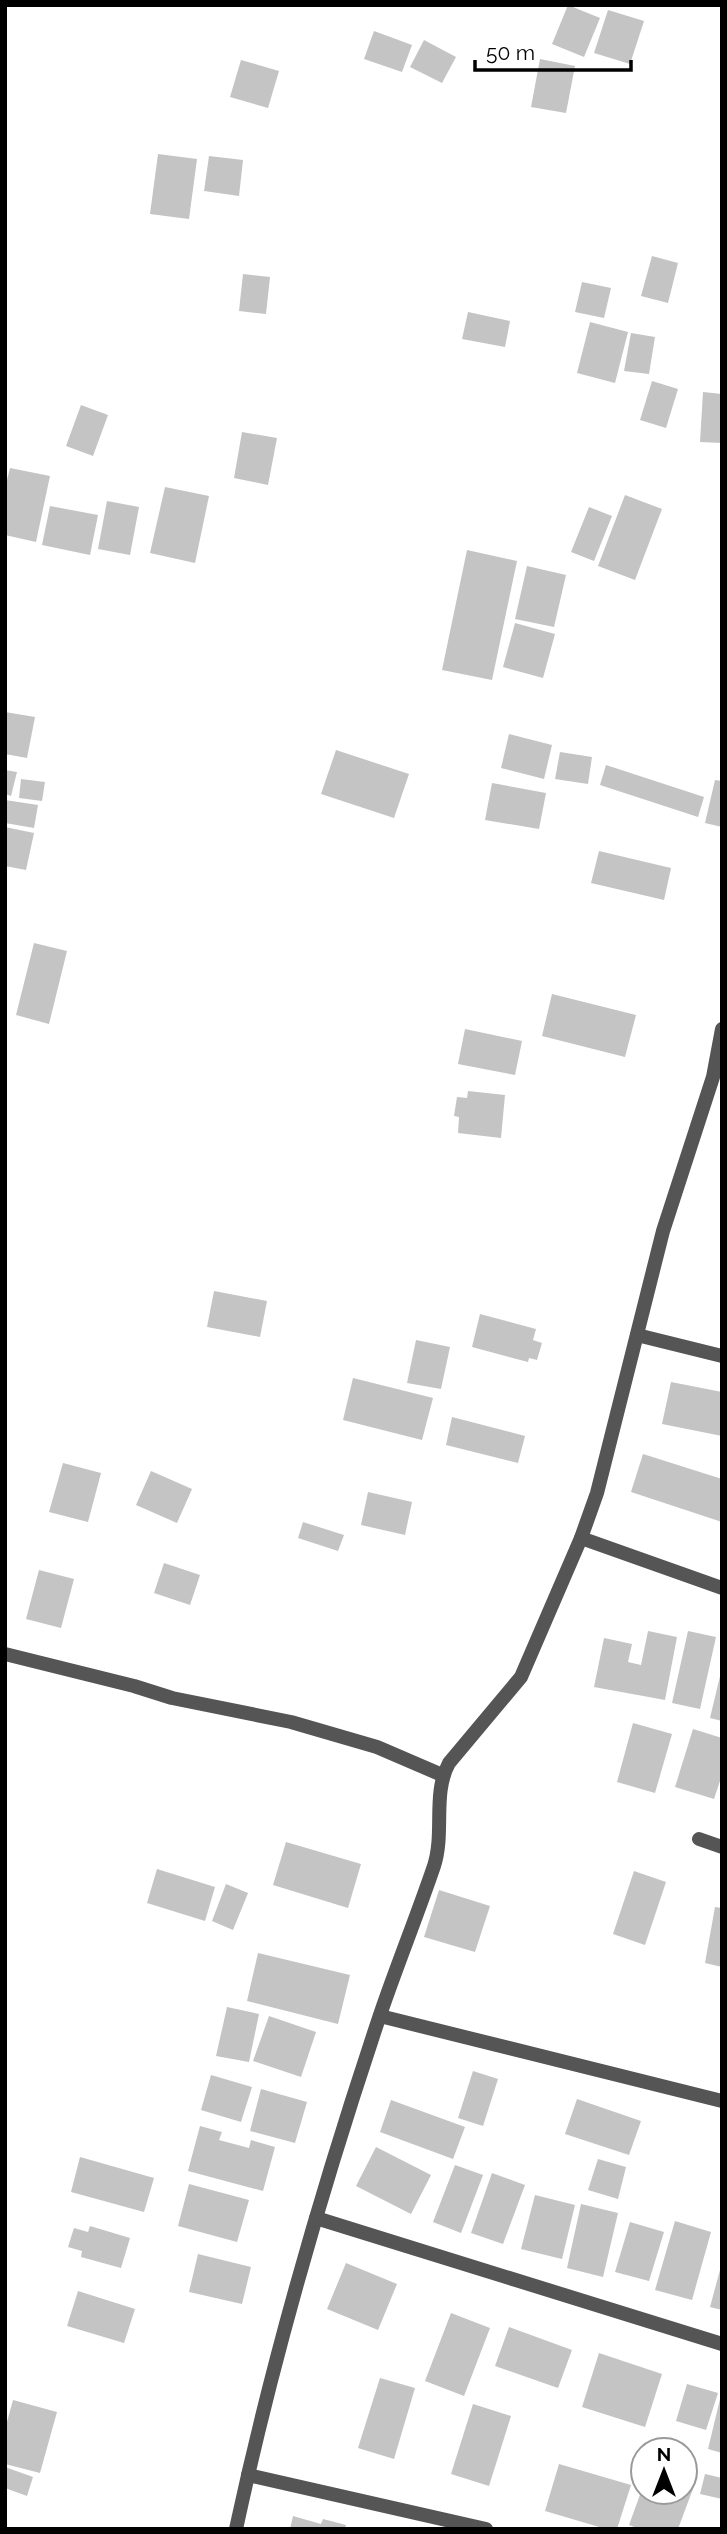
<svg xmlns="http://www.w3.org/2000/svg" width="727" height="2534" viewBox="0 0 727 2534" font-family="Raleway,sans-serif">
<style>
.building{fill:#c4c4c4}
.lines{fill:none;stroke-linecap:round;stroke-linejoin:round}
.street{stroke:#555;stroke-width:14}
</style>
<rect width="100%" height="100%" fill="#fff"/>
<g class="building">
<polygon points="568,5 600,18 584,57 552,44"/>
<polygon points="608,10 644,21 630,64 594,53"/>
<polygon points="374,31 412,45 402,72 364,59"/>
<polygon points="424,40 456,57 442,83 410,67"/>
<polygon points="540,59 575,66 566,113 531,107"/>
<polygon points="241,60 279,71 268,108 230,97"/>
<polygon points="158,154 197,159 189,219 150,214"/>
<polygon points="209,156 243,160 239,196 204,191"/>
<polygon points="652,256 678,263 668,303 641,296"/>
<polygon points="243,274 270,277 266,314 239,311"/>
<polygon points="582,282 611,288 604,318 575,312"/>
<polygon points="468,312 510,321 505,347 462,339"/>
<polygon points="590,322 628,332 615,383 577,373"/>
<polygon points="631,333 655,337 649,374 624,371"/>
<polygon points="652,381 678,389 666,428 640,420"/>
<polygon points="703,392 722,394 722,443 700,442"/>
<polygon points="81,405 108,415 93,456 66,446"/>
<polygon points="242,432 277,438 268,485 234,478"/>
<polygon points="10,468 50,476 36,542 5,535 5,488"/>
<polygon points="165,487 209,496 195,563 150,553"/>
<polygon points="625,495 662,509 635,580 598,566"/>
<polygon points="107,501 139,507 130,555 98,549"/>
<polygon points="50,506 98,515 90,555 42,545"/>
<polygon points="589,507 612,516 594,561 571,552"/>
<polygon points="467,550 517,561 492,680 442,670"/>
<polygon points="527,566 566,575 554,627 515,619"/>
<polygon points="515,623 555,634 543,678 503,667"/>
<polygon points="5,712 35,717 27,758 5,754"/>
<polygon points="509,734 552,745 544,779 501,768"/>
<polygon points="336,750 409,774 394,818 321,794"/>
<polygon points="560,752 592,757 588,784 555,779"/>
<polygon points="606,765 704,797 698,817 600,785"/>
<polygon points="5,770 17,772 11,796 5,794"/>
<polygon points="21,779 45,782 42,801 19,798"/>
<polygon points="715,780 722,781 722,827 705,823"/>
<polygon points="492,783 546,793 539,829 485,820"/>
<polygon points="5,800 38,805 34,828 5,823"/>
<polygon points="5,827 34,833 26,870 5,866"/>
<polygon points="599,851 671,868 664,900 591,883"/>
<polygon points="34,943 67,951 49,1024 16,1015"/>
<polygon points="552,994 636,1015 625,1057 542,1036"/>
<polygon points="465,1029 522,1041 515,1075 458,1064"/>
<polygon points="468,1091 505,1095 501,1138 458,1133 459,1117 454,1116 457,1097 467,1098"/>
<polygon points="214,1291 267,1301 260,1337 207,1327"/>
<polygon points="480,1314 536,1329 533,1340 542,1343 537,1360 529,1358 528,1362 472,1347"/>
<polygon points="416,1340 450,1347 441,1389 407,1383"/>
<polygon points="353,1378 433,1398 422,1440 343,1420"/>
<polygon points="671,1382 722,1392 722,1436 662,1424"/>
<polygon points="452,1417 525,1436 518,1463 446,1445"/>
<polygon points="643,1454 722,1479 722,1522 631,1492"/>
<polygon points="63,1463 101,1473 88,1522 49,1512"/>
<polygon points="151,1471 192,1489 177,1523 136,1505"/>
<polygon points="368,1492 412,1502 405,1535 361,1525"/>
<polygon points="303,1522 344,1535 338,1551 298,1538"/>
<polygon points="164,1563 200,1575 190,1605 154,1593"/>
<polygon points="39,1570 74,1579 61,1628 26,1619"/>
<polygon points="648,1631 677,1637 665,1700 594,1687 604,1638 632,1644 628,1662 641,1665"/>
<polygon points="688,1631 716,1637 700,1709 672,1703"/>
<polygon points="721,1672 722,1672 722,1721 710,1718"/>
<polygon points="633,1723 672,1734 655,1793 617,1782"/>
<polygon points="693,1729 722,1738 722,1775 714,1799 675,1787"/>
<polygon points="286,1842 361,1864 348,1908 273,1885"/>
<polygon points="157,1869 215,1887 205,1921 147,1903"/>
<polygon points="634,1871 666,1882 645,1945 613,1934"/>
<polygon points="226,1884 248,1893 233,1930 212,1921"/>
<polygon points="439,1890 490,1906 475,1952 424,1937"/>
<polygon points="715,1907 722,1908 722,1967 705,1963"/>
<polygon points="258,1953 350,1975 338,2024 247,2001"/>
<polygon points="227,2007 259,2014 249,2062 216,2056"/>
<polygon points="269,2016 316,2032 301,2077 253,2061"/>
<polygon points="473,2071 498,2079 483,2126 458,2118"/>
<polygon points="211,2075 252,2087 241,2122 201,2110"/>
<polygon points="261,2089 307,2102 295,2143 250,2131"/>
<polygon points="577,2099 641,2121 629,2155 565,2134"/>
<polygon points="391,2100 465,2127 453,2159 380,2132"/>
<polygon points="200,2126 222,2132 219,2140 249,2148 251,2140 275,2147 263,2191 188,2171"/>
<polygon points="376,2147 431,2175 411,2214 356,2186"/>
<polygon points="80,2157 154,2178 144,2212 71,2192"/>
<polygon points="598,2159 626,2167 618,2199 588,2190"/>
<polygon points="455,2165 483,2175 461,2233 433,2222"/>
<polygon points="492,2173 525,2185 503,2244 471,2233"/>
<polygon points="189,2184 249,2200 237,2242 178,2226"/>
<polygon points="535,2195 575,2205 562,2259 521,2249"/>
<polygon points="581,2204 618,2213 603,2277 567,2268"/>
<polygon points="675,2221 711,2232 692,2300 655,2290"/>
<polygon points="630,2222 664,2232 649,2281 615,2272"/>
<polygon points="90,2226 130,2238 121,2268 81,2257 82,2251 68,2247 74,2228 88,2232"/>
<polygon points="198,2254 251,2267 242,2304 189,2292"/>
<polygon points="346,2263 397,2284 378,2330 327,2309"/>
<polygon points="720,2270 722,2270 722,2310 710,2307"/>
<polygon points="78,2291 135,2309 124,2343 67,2326"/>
<polygon points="451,2313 490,2328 464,2396 425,2381"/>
<polygon points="509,2327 572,2350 558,2388 495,2366"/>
<polygon points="599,2353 662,2374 645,2427 582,2407"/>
<polygon points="380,2378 415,2388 394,2459 358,2448"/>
<polygon points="687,2384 718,2393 706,2430 676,2421"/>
<polygon points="721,2395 722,2395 722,2453 708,2449"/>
<polygon points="13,2400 57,2412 40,2473 5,2464 5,2429"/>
<polygon points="473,2404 511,2416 489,2486 451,2474"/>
<polygon points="559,2464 631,2485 617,2529 606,2529 545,2511"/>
<polygon points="5,2467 33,2477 27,2496 5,2488"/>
<polygon points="685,2473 697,2478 678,2529 640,2529 629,2525 641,2492 685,2492"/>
<polygon points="705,2474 722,2478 722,2499 700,2494"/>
<polygon points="293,2516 321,2524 323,2519 346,2525 345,2529 290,2529"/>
</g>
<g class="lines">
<g class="street">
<polyline points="637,1335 722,1356"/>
<polyline points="581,1538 722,1588"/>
<polyline points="5,1654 134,1686 172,1698 291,1722 377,1747 442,1775"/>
<polyline points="699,1839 722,1847"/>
<polyline points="380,2016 722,2101"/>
<polyline points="316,2218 722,2344"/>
<polyline points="248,2475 486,2529"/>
<path d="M236 2529C273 2357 324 2182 380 2015 397 1965 417 1916 434 1866 445 1832 432 1794 449 1763L521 1677 581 1538 597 1493 663 1231 713 1077 722 1029"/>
</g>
</g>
<rect width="727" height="2534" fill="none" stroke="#000000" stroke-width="14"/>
<g transform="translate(664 2471)"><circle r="33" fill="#ffffff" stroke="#999999" stroke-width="2"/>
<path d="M0-5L12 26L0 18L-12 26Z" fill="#000000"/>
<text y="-10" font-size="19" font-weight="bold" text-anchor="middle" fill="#000000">N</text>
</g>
<path d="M475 60v10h156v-10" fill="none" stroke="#000000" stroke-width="3.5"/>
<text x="486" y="60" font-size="21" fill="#000000" stroke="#ffffff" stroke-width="5" paint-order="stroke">50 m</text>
</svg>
